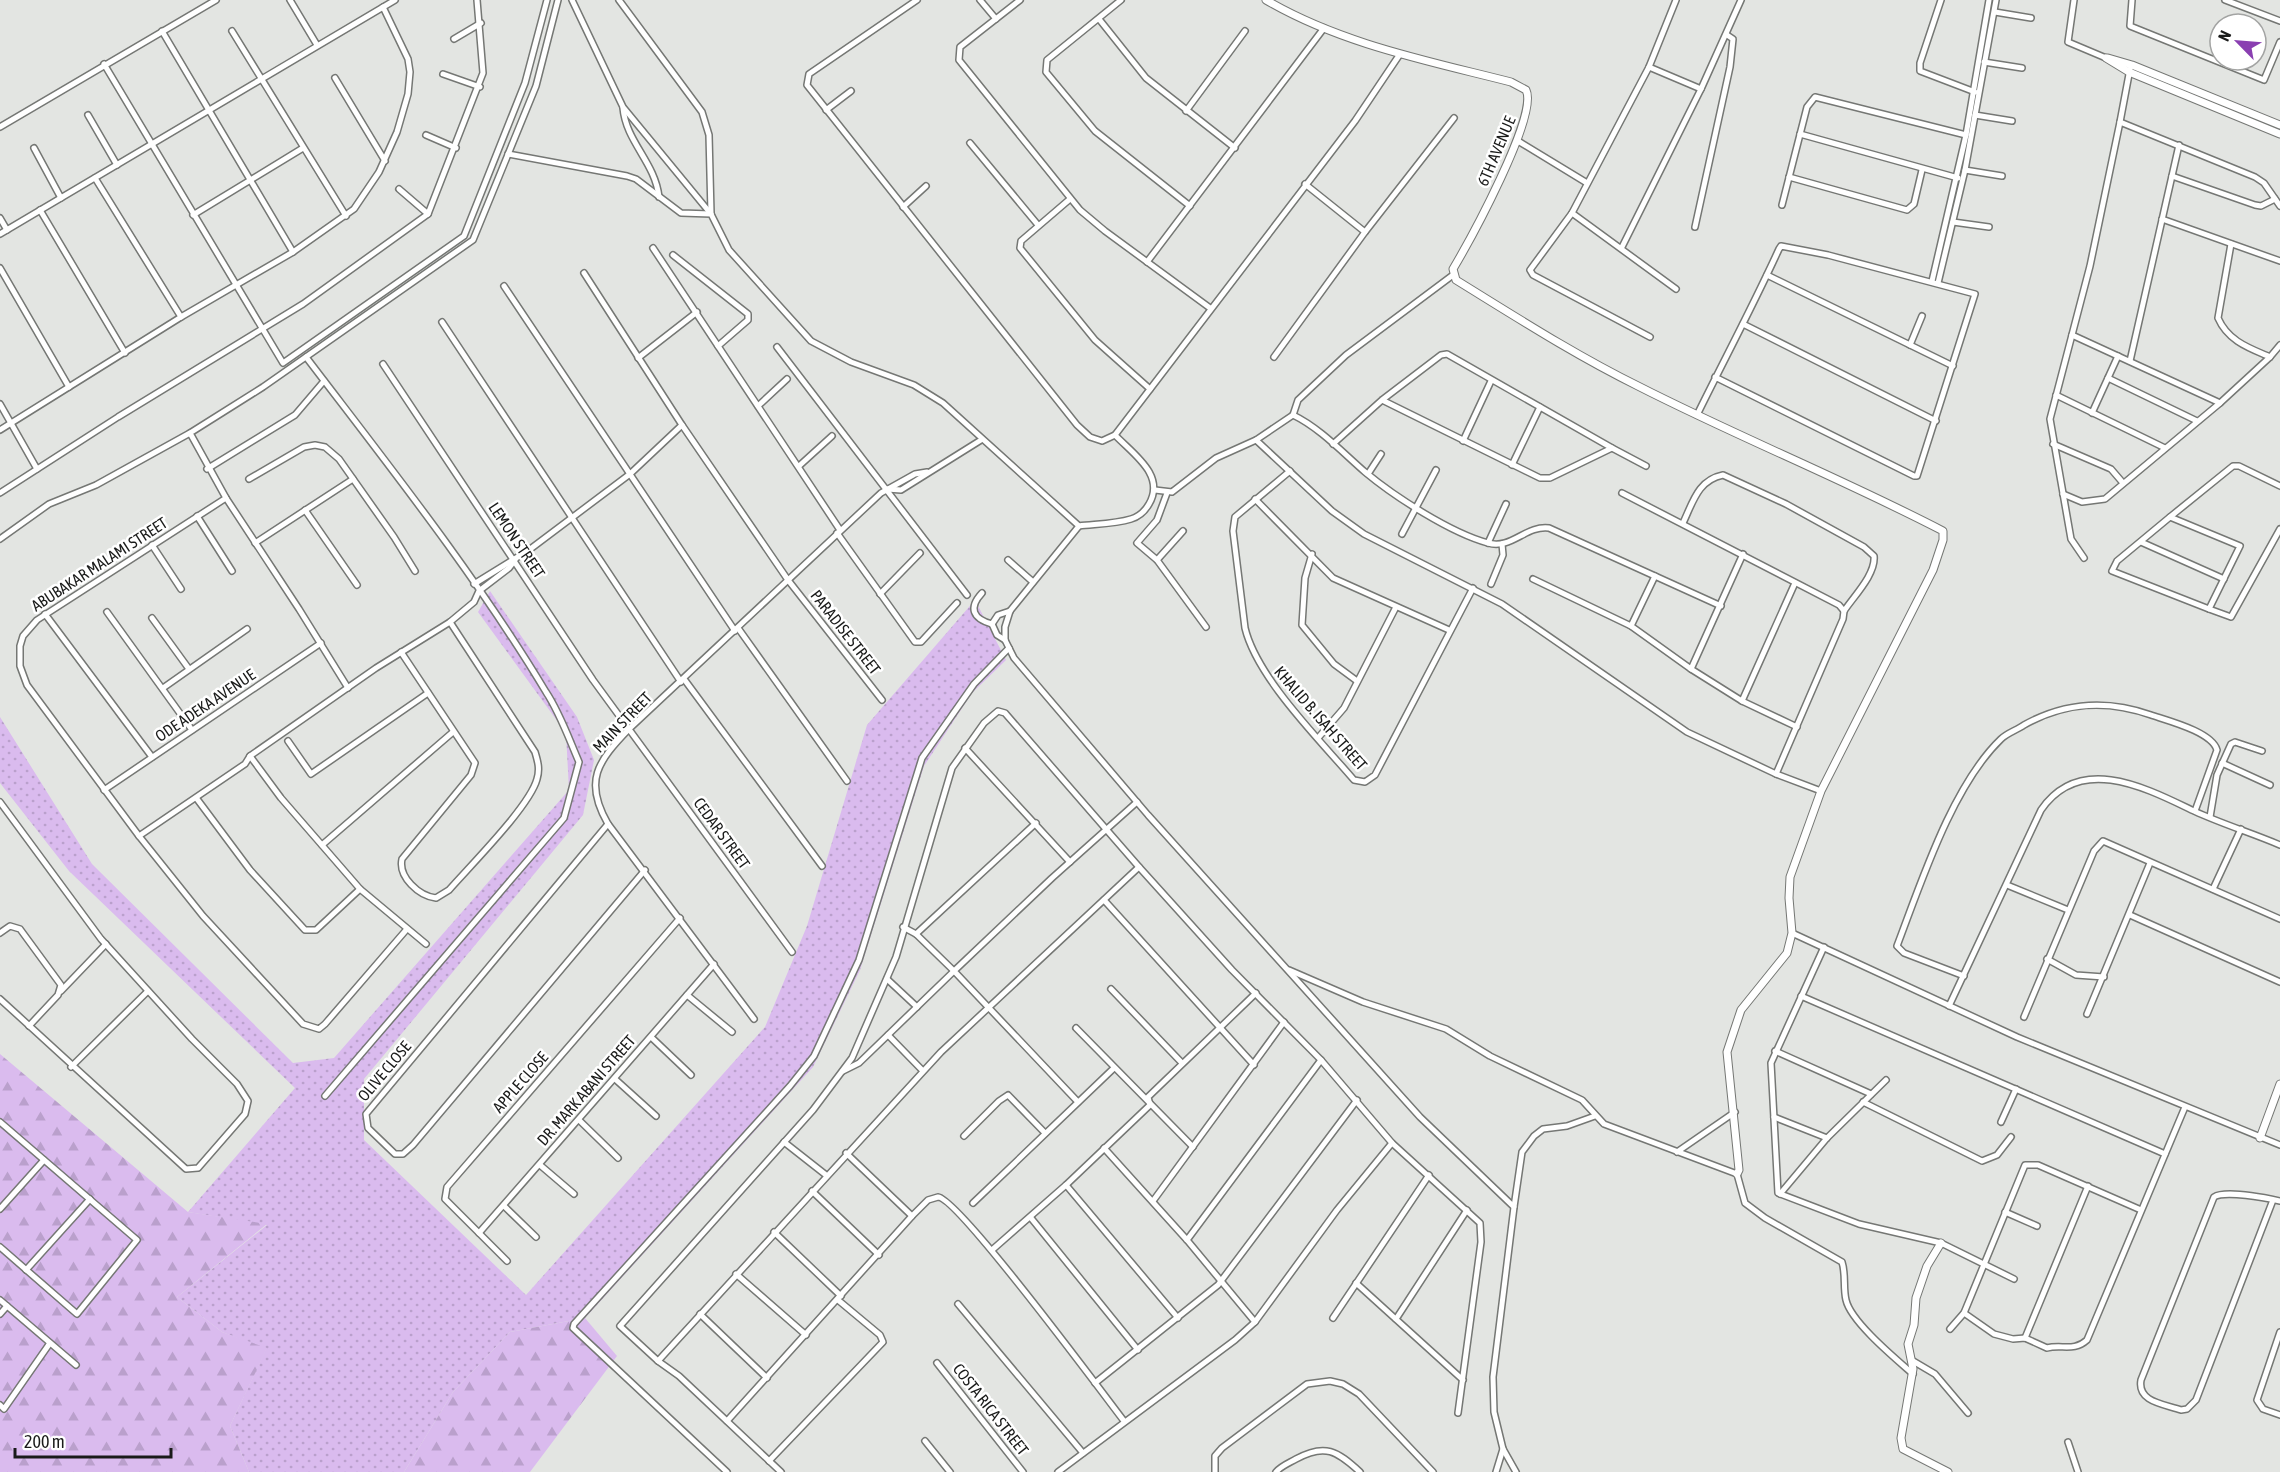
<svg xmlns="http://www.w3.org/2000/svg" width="2280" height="1472" viewBox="0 0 2280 1472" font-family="'Asap Condensed',sans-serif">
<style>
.grass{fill:url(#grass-dots)}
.forest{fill:url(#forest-firs)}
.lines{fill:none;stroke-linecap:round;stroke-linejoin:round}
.street-casing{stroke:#757774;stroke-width:8}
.secondary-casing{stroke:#757774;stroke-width:9}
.street{stroke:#fff;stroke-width:5}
.secondary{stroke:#fff;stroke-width:7}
.labels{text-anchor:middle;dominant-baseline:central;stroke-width:5;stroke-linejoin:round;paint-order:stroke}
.street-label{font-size:16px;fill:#1a1b1a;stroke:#fff}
</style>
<defs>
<pattern id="grass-dots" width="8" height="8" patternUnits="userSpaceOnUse" patternTransform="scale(1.5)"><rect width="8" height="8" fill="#dabbee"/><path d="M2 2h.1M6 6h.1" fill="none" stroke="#baa0cc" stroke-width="1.8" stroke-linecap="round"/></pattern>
<pattern id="forest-firs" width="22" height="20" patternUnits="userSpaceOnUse" patternTransform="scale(1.5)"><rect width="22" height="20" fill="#dabbee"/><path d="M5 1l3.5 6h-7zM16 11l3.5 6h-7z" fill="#baa0cc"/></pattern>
</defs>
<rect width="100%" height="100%" fill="#e3e5e2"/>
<polygon class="grass" points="490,591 577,717 594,760 583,815 364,1079 364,1140 526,1295 765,1027 807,926 867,725 975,600 1006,660 972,693 924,766 860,970 813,1067 585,1318 510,1332 453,1392 404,1472 249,1472 230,1426 266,1349 222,1332 177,1297 267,1225 188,1212 295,1088 69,871 0,783 0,717 92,864 293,1063 334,1058 569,790 566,733 478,612"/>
<g class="forest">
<polygon points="0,1054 188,1212 267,1224 177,1297 222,1332 267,1348 230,1426 249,1472 0,1472"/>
<polygon points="585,1318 617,1356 530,1472 404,1472 453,1392 510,1332"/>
</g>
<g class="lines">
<defs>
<g id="street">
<polyline points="290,0 317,45"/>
<polyline points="572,0 623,107 711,214"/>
<polyline points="619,0 702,112 709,135 711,213"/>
<polyline points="917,0 809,74 807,85 1077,425 1090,437 1102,441 1115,435 1355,121 1400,54"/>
<polyline points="980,0 996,19"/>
<polyline points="1020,0 960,47 959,60 1080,210 1105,231 1210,308"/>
<polyline points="1121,0 1047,60 1046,72 1095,131 1190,206"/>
<polyline points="1941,0 1920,63 1920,71 1975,92"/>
<polyline points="2074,0 2068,42 2106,58"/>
<polyline points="2132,0 2130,26 2264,80 2280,42"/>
<polyline points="2225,0 2280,21"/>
<polyline points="1995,12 2031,18"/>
<polyline points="1099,19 1146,78 1235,148"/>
<polyline points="162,31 293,252"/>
<polyline points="232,31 346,216"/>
<polyline points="454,39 481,23"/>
<polyline points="1984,62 2022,68"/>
<polyline points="104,64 283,363 464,236 525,83 547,0"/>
<polyline points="1649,67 1701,89"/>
<polyline points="443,74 480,87"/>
<polyline points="335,78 385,161"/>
<path d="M623 108C626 142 655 162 659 197"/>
<polyline points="826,110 851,91"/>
<polyline points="1186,111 1245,31"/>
<polyline points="88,115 117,165"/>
<polyline points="1975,115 2012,121"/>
<polyline points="2120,122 2130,69"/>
<polyline points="0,127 216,0"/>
<polyline points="1800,134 1958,178"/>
<polyline points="426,135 456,148"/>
<polyline points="1518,141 1587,183"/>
<polyline points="970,143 1038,225"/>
<polyline points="34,148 61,198"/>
<polyline points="508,154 627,176 636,179 681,213 711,214 729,250 811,341 851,362 914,385 943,403 1079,526"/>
<polyline points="1965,170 2002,176"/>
<polyline points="2172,176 2255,205 2261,206 2275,199"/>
<polyline points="1789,177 1907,210 1914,204 1922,170"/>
<polyline points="95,178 181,317"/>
<polyline points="1305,184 1365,232"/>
<polyline points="399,189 428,214"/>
<polyline points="1070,199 1021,241 1020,248 1095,340 1150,389"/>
<polyline points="1782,205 1807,107 1815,97 1966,135"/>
<polyline points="903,207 926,186"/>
<polyline points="40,210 125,353"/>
<polyline points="1572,213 1676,289"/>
<polyline points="193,215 303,148"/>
<polyline points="0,218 7,230"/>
<polyline points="2162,219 2280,261"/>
<polyline points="1953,222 1989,227"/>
<polyline points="1695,227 1730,67 1733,39 1727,35"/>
<polyline points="0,234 395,0"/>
<path d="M2231 244 2218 318C2228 341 2249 348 2270 357"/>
<polyline points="1622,247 1701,89 1741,0"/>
<polyline points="653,248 840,530"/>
<polyline points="673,255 748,314 748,320 718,346"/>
<polyline points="1147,262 1324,28"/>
<polyline points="0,268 69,387"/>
<polyline points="584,273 682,425 788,580 882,700"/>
<polyline points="1767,275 1953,366"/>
<polyline points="1932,281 1966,135 1989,0"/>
<polyline points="1938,283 1965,170 1996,0"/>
<polyline points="504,286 735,631"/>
<polyline points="442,322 681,682"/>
<polyline points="1743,324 1936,421"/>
<polyline points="1650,337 1533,275 1530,270 1572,213 1649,67 1676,0"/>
<polyline points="1910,345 1922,316"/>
<polyline points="777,347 967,595"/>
<path d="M306 357C389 466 475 574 546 692 560 713 569 739 579 762L564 818 325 1096"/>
<polyline points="1274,357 1365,232 1454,118"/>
<polyline points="638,358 697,312"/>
<polyline points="2130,361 2179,145"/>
<polyline points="383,364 593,680 792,952"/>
<polyline points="2108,378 2197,421"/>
<polyline points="2056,395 2165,448"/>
<polyline points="2220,403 2270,357 2280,345"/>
<polyline points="0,404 37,469"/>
<polyline points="758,406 787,379"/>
<polyline points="2092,413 2118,356"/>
<polyline points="1293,415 1298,400 1346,355 1453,275"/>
<path d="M1697 415C1724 360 1753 306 1779 249L1781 246 1828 255 1975 294 1917 476H1914L1715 377"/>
<polyline points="0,430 181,317 293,252 354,209 379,172 397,132 408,94 410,72 408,59 383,7"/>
<path d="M1115 435C1133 454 1166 475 1149 504 1145 511 1138 517 1131 519 1115 524 1096 524 1079 526L1010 611 1005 627V640L1014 658 1148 815 1420 1117 1514 1207 1493 1377 1494 1412 1503 1449 1516 1472"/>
<path d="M1256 440 1293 415C1320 428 1343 453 1365 472 1395 497 1451 533 1488 543 1511 550 1526 525 1549 528L1721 606"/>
<polyline points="1463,441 1491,381"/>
<polyline points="1333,444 1382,400 1441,355 1447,354 1612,448 1550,478 1540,478 1382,400"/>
<polyline points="2053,444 2111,469 2123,483"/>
<polyline points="1612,448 1646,466"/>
<polyline points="1512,465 1540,407"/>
<polyline points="799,466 832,436"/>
<polyline points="207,469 295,415 324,381"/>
<path d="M1290 471 1235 517 1233 531 1245 628C1257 678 1320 740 1354 780L1365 782 1375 775 1473 588"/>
<polyline points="1368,474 1381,454"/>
<polyline points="249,479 304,447 315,445 325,447 339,459 394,537 415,571"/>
<polyline points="887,489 901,490 981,440"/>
<polyline points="1155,490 1172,492 1216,458 1256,440 1332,511 1364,534 1502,604 1687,732 1776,774 1821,791"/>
<polyline points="0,493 118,417 303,304 428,214 483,73 477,0"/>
<polyline points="1167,493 1157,520 1137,543 1157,560 1206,627"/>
<polyline points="1622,493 1839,605 1844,611 1843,619 1776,774"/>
<polyline points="2063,494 2082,502 2105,499 2220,403 2072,335"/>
<polyline points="226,498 37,620 23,636 20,646 20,666 27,685 139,836 203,916 303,1024 319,1029 325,1024 407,929"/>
<polyline points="1255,499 1333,578 1449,630"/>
<polyline points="305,510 357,585"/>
<polyline points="197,516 232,571"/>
<polygon points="2170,517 2240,546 2209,609 2112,571 2117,561"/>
<polyline points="2170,517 2233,466 2239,466 2280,486"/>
<path d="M1683 523C1693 502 1698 480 1723 475L1786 504 1864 547 1874 556C1876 574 1854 596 1844 611"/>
<polyline points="837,533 915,642 921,642 957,603"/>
<polyline points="1402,534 1436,470"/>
<polyline points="0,539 49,504 96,485 190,433"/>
<polyline points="2141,542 2224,579"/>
<polyline points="255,543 353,479"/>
<polyline points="1488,543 1506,504"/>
<polyline points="152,545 181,589"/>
<polyline points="1312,554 1305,578 1302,625 1334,664 1357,681"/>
<polyline points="2084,558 2071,539 2050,419 2090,266 2120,122 2255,177 2264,183 2280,206"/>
<polyline points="1008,560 1033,582"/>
<polyline points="1157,560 1183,531"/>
<polyline points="1533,579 1631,626 1691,669 1742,701 1797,727"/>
<polyline points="474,584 529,550 630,474 682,425"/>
<polyline points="1491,584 1503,555 1502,544"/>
<path d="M982 593C968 608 973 619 992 624"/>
<polyline points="880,594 920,553"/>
<polyline points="2209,609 2231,617 2280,529"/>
<polyline points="107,612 192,730"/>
<polyline points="45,614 152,757"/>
<polyline points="152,618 189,669"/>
<polyline points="992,624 998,615 1010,611"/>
<polyline points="992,624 997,635 1005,640"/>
<polyline points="1631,626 1655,576"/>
<polyline points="738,628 847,781"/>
<path d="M401 652 475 763 471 775 402 859C398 877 419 896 436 898L449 890C470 866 530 806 537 779 540 769 538 762 535 752L450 622"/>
<polyline points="1691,669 1743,554"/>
<polyline points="684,679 822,866"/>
<polyline points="163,688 247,629"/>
<polyline points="348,688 299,609 226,498 190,433 263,387 473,240 536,86 558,0"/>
<polyline points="1742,701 1795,583"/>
<polyline points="1318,738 1344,708 1396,607"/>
<polyline points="288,741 311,774 428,693"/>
<polyline points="965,748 1070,862"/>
<polyline points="250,756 281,798 360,889 426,944"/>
<polyline points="2222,763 2270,785"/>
<polyline points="104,790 321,643"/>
<polyline points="197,799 250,870 305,930 316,930 360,889"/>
<polyline points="0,802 101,939 192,1039 237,1084 248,1101 245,1114 198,1168 186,1169 0,999"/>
<polyline points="2210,817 2217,775 2231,744 2235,742 2262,751"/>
<polyline points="608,824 366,1114 368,1128 395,1154 403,1154 413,1145 645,870"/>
<polyline points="139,836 245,764 250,756 376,668 450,622 474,602 479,591 509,568 515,560"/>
<polyline points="322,845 453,732"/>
<polyline points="2007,885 2068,910"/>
<polyline points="2213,889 2241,829"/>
<polyline points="1104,900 1254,1065"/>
<polyline points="2130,915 2280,982"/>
<polyline points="0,933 10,926 20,929 61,985 58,995 29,1026"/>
<polyline points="1792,933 2017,1037 2280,1145"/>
<polyline points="916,934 1036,823"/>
<polyline points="1824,947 1771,1063 1778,1193 1859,1224 1941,1243 2014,1279"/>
<polyline points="2047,959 2076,975 2104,977"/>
<path d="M1289 970 1363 1002 1446 1029 1490 1056 1582 1100 1604 1124 1737 1174 1745 1203 1765 1218 1842 1262C1846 1274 1843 1288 1846 1300 1851 1322 1896 1359 1913 1374"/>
<path d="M1964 976 1904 953 1897 946C1921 883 1952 786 2001 739 2007 733 2017 730 2024 725 2065 702 2106 699 2151 715 2169 721 2212 732 2217 750L2195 811"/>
<polyline points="887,979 917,1007"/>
<polyline points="1111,989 1182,1063"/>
<polyline points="61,991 106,944"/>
<polyline points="687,995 732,1032"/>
<polyline points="1801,996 2165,1154"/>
<path d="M1949 1006 2041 810C2080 753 2146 788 2194 811 2222 824 2252 833 2280 845"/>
<polyline points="2087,1014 2150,863"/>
<polyline points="2024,1017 2094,851 2103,841 2280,919"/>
<path d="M754 1019 608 824C583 781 598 761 629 729L881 493 915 474 927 472"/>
<polyline points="1076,1028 1193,1147"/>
<polyline points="888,1035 923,1071"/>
<polyline points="651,1037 691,1075"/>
<polyline points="1775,1051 1871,1094"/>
<polyline points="71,1067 148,991"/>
<polyline points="843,1071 859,1063 954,971 916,934 903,927"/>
<polyline points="615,1079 656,1116"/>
<polyline points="1078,1102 954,971 1052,878 1137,802"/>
<polyline points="1863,1102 1982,1161 1997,1155 2011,1137"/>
<polyline points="1774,1117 1827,1138"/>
<polyline points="579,1120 618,1158"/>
<polyline points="0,1122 137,1240 77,1314 0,1247"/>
<polyline points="2001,1122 2016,1089"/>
<polyline points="964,1136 999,1101 1008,1095 1045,1133"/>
<polyline points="784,1142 826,1175"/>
<polyline points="1104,1148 1187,1240 1255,1322"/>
<polyline points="1677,1152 1735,1112"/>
<polyline points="846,1153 912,1216"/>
<polyline points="540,1165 574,1194"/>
<polyline points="1066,1185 1178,1318"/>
<polyline points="812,1191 879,1255"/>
<polyline points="1780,1194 1827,1138 1886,1080"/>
<path d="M2273 1200 2196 1400 2187 1409 2181 1410C2164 1404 2137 1402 2141 1380L2214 1197C2225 1190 2266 1198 2280 1201"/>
<polyline points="1153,1201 1284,1022"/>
<polyline points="973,1203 1114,1068"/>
<polyline points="504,1206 536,1237"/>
<polyline points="1514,1207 1522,1152 1534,1136 1543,1129 1567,1126 1595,1116"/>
<polyline points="0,1209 44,1160"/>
<polyline points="2005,1212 2037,1226"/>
<polyline points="1031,1218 1138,1350"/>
<polyline points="774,1232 841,1296"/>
<polyline points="479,1233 714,964"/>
<polyline points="1187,1240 1321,1060"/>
<polyline points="992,1250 1066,1185 1150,1105 1148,1097 1256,993"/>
<polyline points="507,1261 445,1199 447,1187 680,918"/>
<polyline points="26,1270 90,1199"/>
<polyline points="736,1274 806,1335"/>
<polyline points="1356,1283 1463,1380"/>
<polyline points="0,1300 76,1365"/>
<polyline points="958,1304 1083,1453"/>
<path d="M1964 1313 1994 1334 2013 1339 2025 1338 2047 1348C2061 1344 2074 1352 2087 1340L2185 1107"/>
<polyline points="0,1314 7,1306"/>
<polyline points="700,1314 767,1378"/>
<polyline points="1333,1318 1429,1175"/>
<polyline points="1396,1319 1467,1210"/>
<polyline points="1950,1329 1964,1313 2025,1165 2038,1165 2141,1210"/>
<polyline points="2280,1332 2257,1400 2263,1409 2280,1415"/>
<polyline points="2025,1338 2088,1186"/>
<polyline points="658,1361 620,1326 813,1110 852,1058 896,957 952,768 984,723 998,711 1005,713 1139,867 1232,970 1321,1060 1392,1143 1480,1223 1481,1242 1458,1413"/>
<polyline points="1913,1361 1935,1374 1968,1413"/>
<polyline points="937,1363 1023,1472"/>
<polyline points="1095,1383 1218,1285 1357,1100"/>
<polyline points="0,1405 4,1409 50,1343"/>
<path d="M727 1421 912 1216 928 1200 938 1197C958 1198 1101 1391 1124 1421"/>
<polyline points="925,1441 950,1472"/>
<polyline points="2068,1442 2078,1472"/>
<polyline points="769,1461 883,1342 880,1335 838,1300"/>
<polyline points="727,1472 573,1328 574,1324 790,1086 814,1056 859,960 922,758 974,684 1009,648"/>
<polyline points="781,1472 679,1376 658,1361 941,1052 1139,867"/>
<polyline points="1058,1472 1235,1340 1255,1322 1337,1210 1392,1143"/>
<polyline points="1215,1472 1215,1456 1222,1448 1307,1384 1330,1381 1343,1384 1359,1394 1433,1472"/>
<path d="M1276 1472C1281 1466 1289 1463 1296 1459 1325 1443 1337 1451 1360 1472"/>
<polyline points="1496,1472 1503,1449"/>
</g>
<g id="secondary">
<path d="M1266 0C1341 44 1429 61 1511 82L1526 90C1539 115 1469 242 1453 269L1456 280C1516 317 1575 355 1638 386 1738 437 1843 479 1943 531V540L1933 570 1821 791 1790 877 1789 898 1792 933 1787 953 1741 1010 1727 1052 1739 1170 1737 1174"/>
<polyline points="2106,58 2129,72 2280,134"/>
<polyline points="2108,58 2132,65 2280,125"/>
<polyline points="2260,1138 2280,1084"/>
<polyline points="1941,1243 1927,1266 1916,1298 1914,1325 1908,1344 1913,1369 1901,1438 1903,1449 1948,1472"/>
</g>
</defs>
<use href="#street" class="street-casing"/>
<use href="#secondary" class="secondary-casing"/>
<use href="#street" class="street"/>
<use href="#secondary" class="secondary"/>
</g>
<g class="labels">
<g class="street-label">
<text transform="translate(1496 151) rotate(-67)">6TH AVENUE</text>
<text transform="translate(517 540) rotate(56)">LEMON STREET</text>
<text transform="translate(99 564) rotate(-33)">ABUBAKAR MALAMI STREET</text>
<text transform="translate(846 632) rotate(52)">PARADISE STREET</text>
<text transform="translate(205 705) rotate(-34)">ODE ADEKA AVENUE</text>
<text transform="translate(1321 718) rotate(49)">KHALID B. ISAH STREET</text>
<text transform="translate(622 722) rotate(-46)">MAIN STREET</text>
<text transform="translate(722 833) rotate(54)">CEDAR STREET</text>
<text transform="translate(384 1071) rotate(-50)">OLIVE CLOSE</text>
<text transform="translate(520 1082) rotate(-49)">APPLE CLOSE</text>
<text transform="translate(586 1090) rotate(-49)">DR. MARK ABANI STREET</text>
<text transform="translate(991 1409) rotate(52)">COSTA RICA STREET</text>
</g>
</g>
<g transform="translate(2238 42) rotate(295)"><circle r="28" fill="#ffffff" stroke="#a3a4a3" stroke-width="1.5"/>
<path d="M0-4.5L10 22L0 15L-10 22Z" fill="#8a3fb1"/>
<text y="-9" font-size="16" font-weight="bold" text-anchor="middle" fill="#1a1b1a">N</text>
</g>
<path d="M15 1448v9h156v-9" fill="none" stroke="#1a1b1a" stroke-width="3"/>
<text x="24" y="1448" font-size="18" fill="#1a1b1a" stroke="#ffffff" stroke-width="4.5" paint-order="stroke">200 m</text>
</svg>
